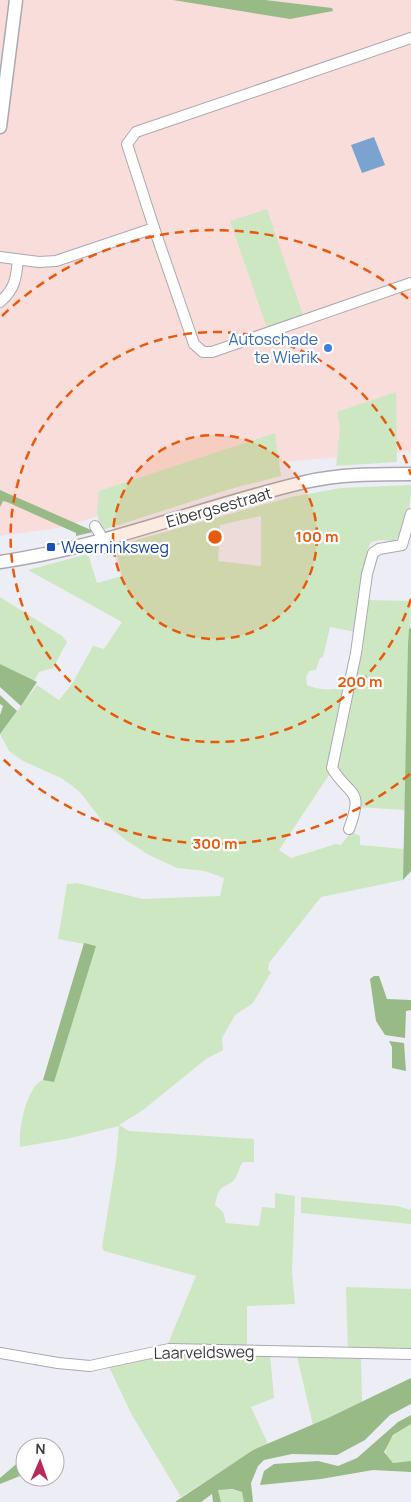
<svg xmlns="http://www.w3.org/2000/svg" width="411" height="1502" viewBox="0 0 411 1502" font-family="Manrope,sans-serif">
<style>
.industrial{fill:#f8dddb}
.green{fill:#cde7c2;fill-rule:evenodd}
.forest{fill:#97ba87}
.water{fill:#7aa3d0}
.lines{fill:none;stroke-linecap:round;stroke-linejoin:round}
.minor-casing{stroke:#aaa9b1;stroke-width:12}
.major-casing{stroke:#aaa9b1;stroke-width:15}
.minor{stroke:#fff;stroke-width:10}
.major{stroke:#fff;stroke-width:12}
.ring{fill:none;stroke:#e8590c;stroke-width:2.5;stroke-dasharray:9 6}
.shop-dot{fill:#3f7fe0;stroke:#fff;stroke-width:2}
.transit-dot{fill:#1a4fb4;stroke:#fff;stroke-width:2}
.labels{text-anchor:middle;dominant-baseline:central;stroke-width:4.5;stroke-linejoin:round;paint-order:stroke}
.shop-label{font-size:16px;fill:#366cbe;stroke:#fff;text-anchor:end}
.street-label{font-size:16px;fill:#3b3a3e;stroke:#fff}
.transit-label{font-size:16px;fill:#164399;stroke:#fff;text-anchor:start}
.centre{fill:#e8590c;stroke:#fff;stroke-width:2.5}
.ring-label{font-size:15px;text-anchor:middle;font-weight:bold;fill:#e8590c;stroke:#fff;stroke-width:4.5;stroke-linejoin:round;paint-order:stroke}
</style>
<rect width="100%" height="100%" fill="#ededf5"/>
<polygon class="industrial" points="0,0 411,0 411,451 281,462 58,528 0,536"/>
<g class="green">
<polygon points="267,209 303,315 267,328 230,221"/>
<polygon points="396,392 397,462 336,466 340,427 337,412"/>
<polygon points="275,433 281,476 230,489 103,530 100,527 97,512 99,491"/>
<path d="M411 485C411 504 407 525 395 541L380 540 371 542 367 551 356 632 330 627 323 657 320 658 316 670 309 671 306 677 307 685C318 690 333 691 345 687L329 756 328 769 331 772 279 850 291 858 336 844 341 845 351 832 360 836V845L404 849 403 880 321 897 269 963 268 970 271 972 253 1003 235 1015 222 1038 223 1050 206 1059 143 1110 119 1125 129 1131 254 1139V1162H243C239 1166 239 1172 236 1177 228 1190 219 1180 215 1205L223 1212 226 1223 259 1226 262 1207 275 1208V1193L295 1196 292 1272 295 1304 247 1306V1347L167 1346 196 1276 104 1251 102 1247 116 1161 119 1126 71 1138 20 1147C18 1130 27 1085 43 1080L95 946 58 939 67 884 77 883 143 899 220 896 224 878 205 871 177 868 149 855 127 841 103 822 80 792 71 785 61 778 23 761 9 751 0 734 37 685 59 700 72 684 93 646 104 649 122 622 28 570 88 554 97 583 122 576 115 546 291 497 341 488ZM261 516V566L218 561 220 525Z"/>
<polygon points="0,597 62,636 67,642 53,668 39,672 34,681 0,664"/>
<polygon points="367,600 411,601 405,810 357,807 335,768"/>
<polygon points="301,1197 397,1206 411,1210 411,1224 301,1213"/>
<polygon points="346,1287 411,1289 411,1351 348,1350"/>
<polygon points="170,1353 270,1355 274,1398 251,1407 268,1444 253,1450 181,1497 132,1415 108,1365"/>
<polygon points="297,1356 361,1356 362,1402 313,1425"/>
<path d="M411 1424V1461L393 1463C374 1447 396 1432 411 1424Z"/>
<polygon points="223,1488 243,1492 244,1502 221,1502 218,1490"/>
</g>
<g class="forest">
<polygon points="173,0 265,0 332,8 333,11 290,19"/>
<polygon points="0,490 91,530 93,532 76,536 76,533 7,502 3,501 0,507"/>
<polygon points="411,628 411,871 403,880 408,645 409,629"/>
<polygon points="0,664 37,682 21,706 0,687"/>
<polygon points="0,695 17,711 0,734 0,715 3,706 0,704"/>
<polygon points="84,943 96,946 54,1082 43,1080"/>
<polygon points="374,976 379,976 387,999 411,1000 411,1010 406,1011 405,1038 385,1035 376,1021 370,979"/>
<polygon points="389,1041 404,1043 406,1071 392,1068 392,1047"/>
<polygon points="411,1378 411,1404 390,1415 365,1440 337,1455 292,1454 264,1460 258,1466 251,1483 253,1502 244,1502 242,1492 232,1489 218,1490 221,1502 213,1502 212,1494 201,1502 175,1502 253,1450 328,1418"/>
<polygon points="411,1415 411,1424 393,1435 384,1452 393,1463 411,1461 411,1472 373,1470 321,1479 260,1485 264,1471 274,1464 318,1461 338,1466 357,1458 398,1422"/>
<polygon points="21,1460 25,1463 25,1474 0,1484 0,1478"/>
</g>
<polygon class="water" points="374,137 385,165 362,173 351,145"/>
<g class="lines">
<defs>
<g id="minor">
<polyline points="154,228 194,344 203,352 212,352 411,283"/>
<polyline points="0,257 39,262 56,261 154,228 127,144 136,132 411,38"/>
<path d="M0 302C15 289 16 279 18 260"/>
<polyline points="95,526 100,534 104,548"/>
<path d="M349 829C365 787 349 797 332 768L356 653 367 574 373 553 379 549 402 545 411 514"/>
<polyline points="0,1353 58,1363 90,1366 169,1349 411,1354"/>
</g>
<g id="major">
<polyline points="0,127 16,0"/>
<path d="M0 562C104 547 203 506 305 482 339 474 376 474 411 474"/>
</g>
</defs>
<use href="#minor" class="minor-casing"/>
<use href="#major" class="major-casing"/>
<use href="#minor" class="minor"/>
<use href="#major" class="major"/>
</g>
<circle cx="215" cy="537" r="102" fill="#e8590c" fill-opacity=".12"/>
<g class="ring">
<circle cx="215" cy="537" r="102"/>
<path d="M411 599A205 205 0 1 1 411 475"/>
<path d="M410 774A307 307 0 0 1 2 758M2 316A307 307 0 0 1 410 300"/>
</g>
<circle class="shop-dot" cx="328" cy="348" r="5"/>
<rect class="transit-dot" x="46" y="542" width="10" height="10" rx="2.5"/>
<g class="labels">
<g class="shop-label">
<text x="318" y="339">Autoschade<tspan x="318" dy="18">te Wierik</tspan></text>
</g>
<g class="street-label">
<text transform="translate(219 507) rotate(-16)">Eibergsestraat</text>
<text transform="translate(204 1352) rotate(-1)">Laarveldsweg</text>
</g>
<g class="transit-label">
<text x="61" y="547">Weerninksweg</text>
</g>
</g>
<circle cx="215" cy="537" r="8" class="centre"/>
<g class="ring-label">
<text x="317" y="542">100 m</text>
<text x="360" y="687">200 m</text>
<text x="215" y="849">300 m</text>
</g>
<g transform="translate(40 1462) rotate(2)"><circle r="24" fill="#ffffff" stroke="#b1b0b2"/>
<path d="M0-4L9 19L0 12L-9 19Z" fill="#b82a59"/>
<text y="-8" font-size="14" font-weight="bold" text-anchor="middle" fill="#3b3a3e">N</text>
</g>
</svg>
